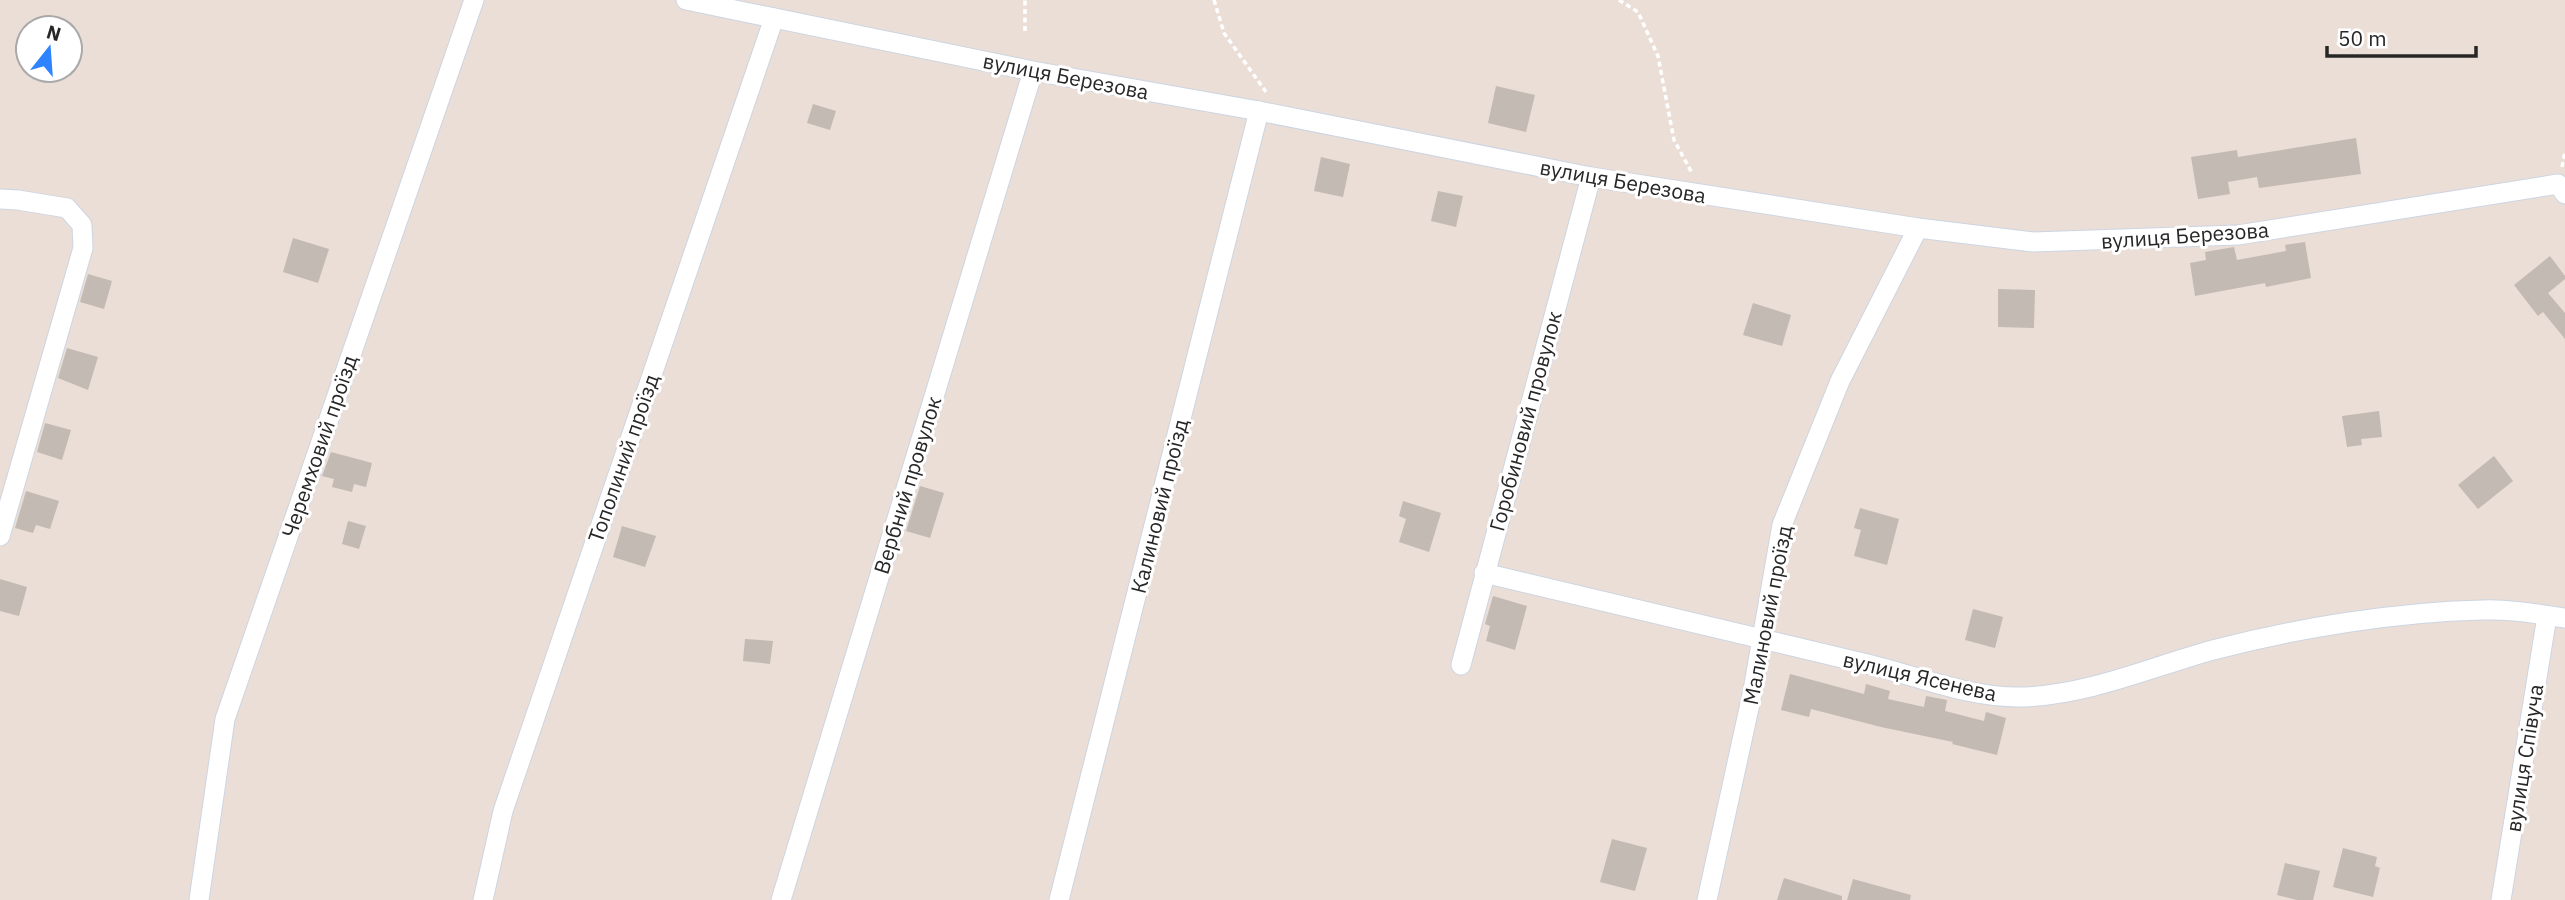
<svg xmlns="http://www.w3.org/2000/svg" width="2565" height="900" viewBox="0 0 2565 900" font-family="'IBM Plex Sans',sans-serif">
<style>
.building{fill:#c2bab3}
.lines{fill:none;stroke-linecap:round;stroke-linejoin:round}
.minor-casing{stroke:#ccd5e2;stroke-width:21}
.path{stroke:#fff;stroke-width:3.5;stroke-dasharray:5 3.5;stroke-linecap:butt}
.minor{stroke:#fff;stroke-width:19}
.labels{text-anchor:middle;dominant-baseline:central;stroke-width:6;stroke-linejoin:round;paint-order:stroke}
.street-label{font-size:21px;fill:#272727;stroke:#fff}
</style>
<rect width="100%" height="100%" fill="#ebded7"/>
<g class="building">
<polygon points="1496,86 1535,95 1526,132 1488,123"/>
<polygon points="813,104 836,111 830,130 807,123"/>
<polygon points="2356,138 2361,174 2259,188 2257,177 2228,182 2230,194 2198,199 2191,157 2237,150 2238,157"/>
<polygon points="1321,157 1350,164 1343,197 1314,191"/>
<polygon points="1438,191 1463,196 1456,227 1431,221"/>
<polygon points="293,238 329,249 318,283 283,272"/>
<polygon points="2305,242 2311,278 2266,287 2265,283 2195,296 2190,263 2206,260 2205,252 2234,247 2237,260 2286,251 2285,245"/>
<polygon points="2550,256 2565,276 2565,279 2548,293 2565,313 2565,339 2543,312 2538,316 2514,285"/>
<polygon points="88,274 112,281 104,309 80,302"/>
<polygon points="1998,289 2035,290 2034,328 1998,327"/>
<polygon points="1753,303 1791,315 1782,346 1743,335"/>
<polygon points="67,348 98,357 88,390 58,378"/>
<polygon points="2379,411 2382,437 2361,439 2362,445 2347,447 2342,416"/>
<polygon points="45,423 71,430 62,460 37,452"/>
<polygon points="331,452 372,463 366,487 354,484 352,492 332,487 334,479 322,476"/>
<polygon points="2494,456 2513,481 2478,509 2458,485"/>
<polygon points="920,486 944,493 930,538 906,531"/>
<polygon points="26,491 59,501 50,529 36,525 33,533 15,528"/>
<polygon points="1403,501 1441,513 1429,552 1399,542 1406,519 1399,516"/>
<polygon points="1860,508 1899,519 1887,565 1854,556 1861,530 1854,528"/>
<polygon points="348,521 366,526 359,549 342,544"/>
<polygon points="622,526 656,536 645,567 613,557"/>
<polygon points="0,579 27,587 19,616 0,611"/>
<polygon points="1493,596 1527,606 1515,650 1486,641 1490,626 1485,624"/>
<polygon points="1973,609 2003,617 1995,648 1965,640"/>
<polygon points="745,639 773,641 770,664 743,661"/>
<polygon points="1790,674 1864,694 1866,684 1890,691 1888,699 1924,707 1926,696 1947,700 1945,711 1984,721 1986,712 2006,718 1997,755 1952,744 1953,742 1881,727 1811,709 1809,717 1781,710"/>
<polygon points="1612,839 1647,848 1635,891 1600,882"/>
<polygon points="2343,848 2377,857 2375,866 2380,868 2373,897 2333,887"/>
<polygon points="2285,863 2320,871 2313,900 2297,900 2277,895"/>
<polygon points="1784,878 1842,896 1842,900 1777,900"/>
<polygon points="1853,879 1911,895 1910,900 1847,900"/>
</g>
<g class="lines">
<defs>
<g id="minor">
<polyline points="686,0 1033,71 1259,111 1591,177 1918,228 2033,242 2238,235 2558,184 2565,194"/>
<polyline points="0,199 18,200 67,208 82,225 83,248 0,536"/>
<path d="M1484 573C1610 603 1736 633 1863 663 1916 675 1969 699 2025 697 2091 694 2151 667 2213 650 2297 628 2395 612 2482 610 2510 609 2537 614 2565 618"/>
<polyline points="1461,665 1591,177"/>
<polyline points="199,900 225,719 474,0"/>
<polyline points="483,900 503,811 774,18"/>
<polyline points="781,900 1033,71"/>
<polyline points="1059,900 1259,111"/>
<polyline points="1707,900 1753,690 1782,525 1840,381 1918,228"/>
<polyline points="2501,900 2547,616"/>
</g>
</defs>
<use href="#minor" class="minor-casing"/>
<g class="path">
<polyline points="1214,0 1224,33 1266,92"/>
<polyline points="1619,0 1638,12 1658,56 1674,140 1692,173"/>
<polyline points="1025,31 1025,0"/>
<polyline points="2562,167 2565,152"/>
</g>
<use href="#minor" class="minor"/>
</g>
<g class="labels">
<g class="street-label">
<text transform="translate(1066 76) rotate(11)">вулиця Березова</text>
<text transform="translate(1623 181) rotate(10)">вулиця Березова</text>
<text transform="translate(2185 235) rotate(-4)">вулиця Березова</text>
<text transform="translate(1525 421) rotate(-75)">Горобиновий провулок</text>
<text transform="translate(319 446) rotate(-71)">Черемховий проїзд</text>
<text transform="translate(623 458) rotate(-71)">Тополиний проїзд</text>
<text transform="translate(907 485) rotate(-73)">Вербний провулок</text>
<text transform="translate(1159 506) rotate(-76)">Калиновий проїзд</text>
<text transform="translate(1767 615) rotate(-79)">Малиновий проїзд</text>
<text transform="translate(1920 676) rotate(13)">вулиця Ясенева</text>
<text transform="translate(2524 758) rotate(-81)">вулиця Співуча</text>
</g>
</g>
<g transform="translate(49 49) rotate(17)"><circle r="33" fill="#ffffff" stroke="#a9a9a9" stroke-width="2"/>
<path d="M0-5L12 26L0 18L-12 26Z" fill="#3083ff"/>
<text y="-10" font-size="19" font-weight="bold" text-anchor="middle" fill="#272727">N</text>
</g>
<path d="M2327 46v10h149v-10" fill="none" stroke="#272727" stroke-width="3.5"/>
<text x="2338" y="46" font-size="21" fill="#272727" stroke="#ffffff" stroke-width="5" paint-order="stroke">50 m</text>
</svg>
